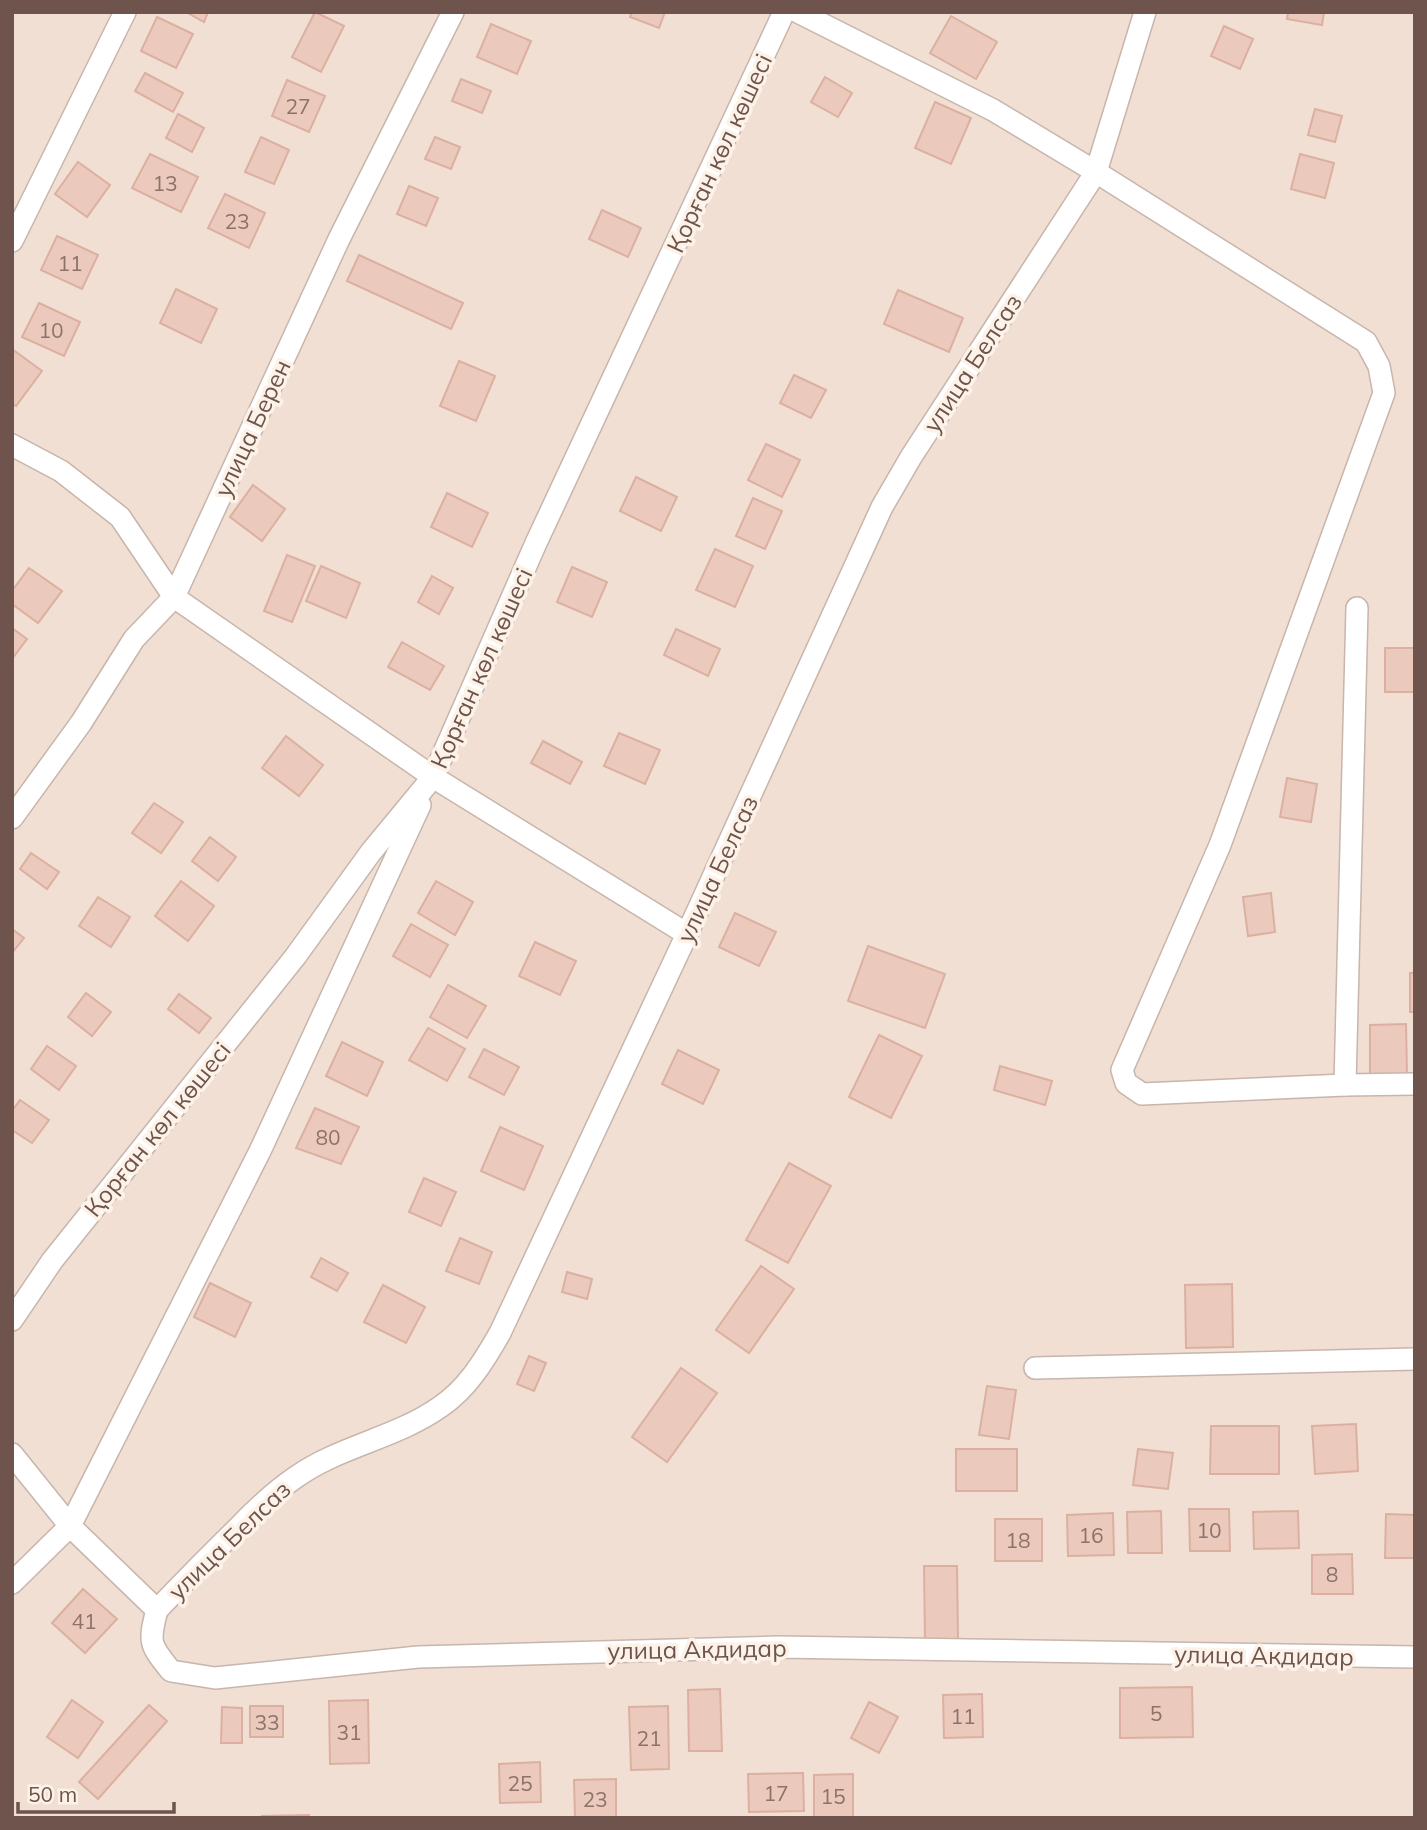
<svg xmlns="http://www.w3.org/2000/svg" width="1427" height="1830" viewBox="0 0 1427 1830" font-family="Mulish,sans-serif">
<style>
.residential{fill:#f0dfd2}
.building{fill:#ebcabd;stroke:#dcb0a0;stroke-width:2}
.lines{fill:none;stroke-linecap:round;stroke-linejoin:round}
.minor-casing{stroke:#c8b5ab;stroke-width:24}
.minor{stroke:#fff;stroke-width:21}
.labels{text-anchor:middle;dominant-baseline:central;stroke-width:7;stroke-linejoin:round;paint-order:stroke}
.number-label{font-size:21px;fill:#8d7268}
.street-label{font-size:24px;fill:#6e544c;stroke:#fdf2e8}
</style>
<rect width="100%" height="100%" fill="#f9eee3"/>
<rect class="residential" x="12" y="12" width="1403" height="1806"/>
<g class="building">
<polygon points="186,12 208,12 204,22"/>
<polygon points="315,12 344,26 321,72 292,57"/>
<polygon points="632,12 665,12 659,28 630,17"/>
<polygon points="1288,12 1324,12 1322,25 1287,19"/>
<polygon points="951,16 997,42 976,79 930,53"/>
<polygon points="157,17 193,34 176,68 141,51"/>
<polygon points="491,24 531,41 517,74 477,57"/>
<polygon points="1224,26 1253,39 1240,69 1211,56"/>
<polygon points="145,73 183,93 173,112 135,91"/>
<polygon points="825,77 852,93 838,117 811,102"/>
<polygon points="461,79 491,91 482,113 452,101"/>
<polygon points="287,80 325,96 309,132 272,116"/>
<polygon points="935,102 971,118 951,164 915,148"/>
<polygon points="1315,109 1342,116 1335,142 1308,135"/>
<polygon points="178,114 204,128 192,152 166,138"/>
<polygon points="261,137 289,150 274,184 245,172"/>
<polygon points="435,137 460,147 451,169 425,159"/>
<polygon points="150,154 198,177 181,212 132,188"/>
<polygon points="1300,154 1334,163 1325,198 1291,189"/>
<polygon points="78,162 110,185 87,217 55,194"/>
<polygon points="409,186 438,198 426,226 397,214"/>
<polygon points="225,194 265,213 249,248 208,228"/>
<polygon points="602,210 641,228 628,257 589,239"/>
<polygon points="57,236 98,255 82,289 41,270"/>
<polygon points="359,255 463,303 451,329 347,281"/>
<polygon points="176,289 217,309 201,343 160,323"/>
<polygon points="898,290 963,318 949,352 884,324"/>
<polygon points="39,303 80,322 64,356 22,337"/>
<polygon points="12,349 42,371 16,406 12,403"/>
<polygon points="459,361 495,376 476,421 440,406"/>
<polygon points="794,375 826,390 811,418 780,403"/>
<polygon points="766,444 800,460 782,497 748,480"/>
<polygon points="636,477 677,497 661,531 620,511"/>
<polygon points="253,485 285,509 262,541 230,517"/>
<polygon points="447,493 488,513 472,547 431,527"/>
<polygon points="753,498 782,511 765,549 736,536"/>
<polygon points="715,549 753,566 735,607 696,590"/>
<polygon points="287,555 315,566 292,622 264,611"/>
<polygon points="321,566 360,583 346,618 306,601"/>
<polygon points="572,567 607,582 592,617 557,602"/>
<polygon points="29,568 62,591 38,623 12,604 12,591"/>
<polygon points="432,576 453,588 439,614 418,602"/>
<polygon points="12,628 27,639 12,659"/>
<polygon points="676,629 720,649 708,676 664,655"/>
<polygon points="402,642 444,666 430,690 388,667"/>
<rect x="1385" y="648" width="30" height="44"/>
<polygon points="619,733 660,750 645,784 604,766"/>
<polygon points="286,736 323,765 299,796 262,768"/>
<polygon points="543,741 582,762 570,784 531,763"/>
<polygon points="1287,778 1317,784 1311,822 1280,817"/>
<polygon points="154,803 183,822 161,853 132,833"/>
<polygon points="210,837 236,857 218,881 192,861"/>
<polygon points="31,853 59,872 47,889 20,869"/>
<polygon points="181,881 214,906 188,941 155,916"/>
<polygon points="436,881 473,902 455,935 418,913"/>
<polygon points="1271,893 1275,932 1248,936 1243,897"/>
<polygon points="98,897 130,917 111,947 79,926"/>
<polygon points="735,913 776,932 759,966 719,947"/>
<polygon points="411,924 448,945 430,977 393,956"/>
<polygon points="12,929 24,938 12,953"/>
<polygon points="535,942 576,961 560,995 519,976"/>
<polygon points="868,946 945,974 925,1028 848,1001"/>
<rect x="1410" y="973" width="5" height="39"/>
<polygon points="448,985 486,1006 467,1038 430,1017"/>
<polygon points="86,993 111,1012 92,1036 68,1017"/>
<polygon points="179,994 211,1018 199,1033 168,1009"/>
<polygon points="1406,1024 1407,1075 1370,1076 1370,1025"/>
<polygon points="428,1028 465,1049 447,1081 409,1060"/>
<polygon points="879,1035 922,1056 891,1118 849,1097"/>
<polygon points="342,1042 383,1062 367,1096 326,1076"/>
<polygon points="47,1046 76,1066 59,1090 31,1069"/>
<polygon points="484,1049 519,1067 504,1095 469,1077"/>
<polygon points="678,1050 719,1070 703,1104 662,1084"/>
<polygon points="1000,1066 1052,1081 1045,1105 994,1090"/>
<polygon points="20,1100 49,1120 32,1143 12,1130 12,1111"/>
<polygon points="315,1108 359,1127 341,1164 296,1148"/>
<polygon points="500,1127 543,1146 524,1190 481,1171"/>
<polygon points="789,1163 831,1186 788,1263 746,1240"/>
<polygon points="424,1178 456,1192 441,1226 409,1212"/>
<polygon points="460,1238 492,1252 479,1284 446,1271"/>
<polygon points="321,1258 348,1273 337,1291 311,1277"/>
<polygon points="761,1266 794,1289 749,1353 716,1330"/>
<polygon points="567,1272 592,1279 587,1299 562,1292"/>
<polygon points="210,1283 251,1303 235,1337 194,1317"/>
<polygon points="1232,1284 1233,1347 1186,1348 1185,1285"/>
<polygon points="383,1285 425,1307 406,1343 364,1322"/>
<polygon points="529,1356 546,1363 534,1391 517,1384"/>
<polygon points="681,1368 717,1393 667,1462 632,1437"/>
<polygon points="987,1386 1016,1390 1009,1439 979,1435"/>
<polygon points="1356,1424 1358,1471 1315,1474 1312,1426"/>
<polygon points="1211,1426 1279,1426 1279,1474 1210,1474"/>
<rect x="956" y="1449" width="61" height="42"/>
<polygon points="1138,1449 1173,1453 1168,1489 1133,1485"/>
<polygon points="1189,1509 1229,1509 1230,1551 1190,1551"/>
<polygon points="1161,1511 1162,1553 1128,1553 1127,1512"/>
<polygon points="1298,1511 1299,1548 1254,1549 1253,1512"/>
<polygon points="1113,1513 1114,1555 1068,1556 1067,1515"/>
<polygon points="1386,1514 1415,1515 1415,1558 1385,1558"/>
<rect x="995" y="1519" width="47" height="42"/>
<polygon points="1352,1554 1353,1594 1312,1594 1312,1555"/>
<polygon points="924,1566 957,1566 958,1639 925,1639"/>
<polygon points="83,1589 117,1619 85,1653 52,1623"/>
<polygon points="1192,1687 1193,1737 1120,1738 1120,1688"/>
<polygon points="720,1689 722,1751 689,1751 688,1690"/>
<polygon points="982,1694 983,1737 944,1738 943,1695"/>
<polygon points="72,1700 103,1722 78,1758 47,1737"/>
<polygon points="368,1700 369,1763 330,1764 329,1701"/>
<polygon points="869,1702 898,1717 879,1753 851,1738"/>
<polygon points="149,1705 167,1721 98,1799 79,1782"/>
<rect x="250" y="1706" width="33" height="31"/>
<polygon points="668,1706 669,1769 631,1770 629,1707"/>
<polygon points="222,1707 242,1708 242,1743 221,1743"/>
<polygon points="540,1762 541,1802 500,1803 499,1764"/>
<polygon points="803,1773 804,1811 749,1812 748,1774"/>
<polygon points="853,1774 853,1818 814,1818 814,1775"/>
<polygon points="616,1779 616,1818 575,1818 574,1780"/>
<polygon points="309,1815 309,1818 262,1818 262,1816"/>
</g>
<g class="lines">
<defs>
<g id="minor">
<polyline points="798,12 993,110 1096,172 1366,342 1379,366 1384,393 1220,845 1122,1070 1126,1083 1142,1094 1345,1085 1415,1084"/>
<polyline points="12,241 125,12"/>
<polyline points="12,445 61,471 120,517 174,597 433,777 687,934"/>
<polyline points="12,818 81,723 134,639 174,597 339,239 453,12"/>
<polyline points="1345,1085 1357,608"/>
<polyline points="12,1320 52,1261 295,957 371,852 433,777 536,543 784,12"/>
<polyline points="1035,1368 1415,1359"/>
<path d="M12 1454 70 1526 157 1610C148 1643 150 1645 171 1671L215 1678 418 1657 778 1647 1415 1657"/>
<polyline points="12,1583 70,1526 260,1151 420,805"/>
<path d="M157 1610C183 1583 209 1556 236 1530 254 1511 274 1492 296 1477 340 1446 396 1438 440 1407 467 1389 484 1361 500 1333L687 934 882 507 911 457 1096 172 1145 12"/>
</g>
</defs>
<use href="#minor" class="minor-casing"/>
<use href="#minor" class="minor"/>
</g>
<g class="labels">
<g class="number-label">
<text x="298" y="106">27</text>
<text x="165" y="183">13</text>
<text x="237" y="221">23</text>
<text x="70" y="263">11</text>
<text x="51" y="330">10</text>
<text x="328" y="1137">80</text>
<text x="1209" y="1530">10</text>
<text x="1091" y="1535">16</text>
<text x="1018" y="1540">18</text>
<text x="1332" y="1574">8</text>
<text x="84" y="1621">41</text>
<text x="1156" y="1713">5</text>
<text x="963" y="1716">11</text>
<text x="267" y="1722">33</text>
<text x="349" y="1732">31</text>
<text x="649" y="1738">21</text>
<text x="520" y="1783">25</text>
<text x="776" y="1793">17</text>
<text x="833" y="1796">15</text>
<text x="595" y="1799">23</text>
</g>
<g class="street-label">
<text transform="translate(719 153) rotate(-65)">Қорған көл көшесі</text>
<text transform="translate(972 363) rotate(-57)">улица Белсаз</text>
<text transform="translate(252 428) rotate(-65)">улица Берен</text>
<text transform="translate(481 668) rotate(-66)">Қорған көл көшесі</text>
<text transform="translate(717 869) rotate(-65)">улица Белсаз</text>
<text transform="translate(157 1129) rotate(-51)">Қорған көл көшесі</text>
<text transform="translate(229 1540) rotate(-44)">улица Белсаз</text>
<text transform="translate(697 1649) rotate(-1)">улица Акдидар</text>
<text transform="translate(1264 1655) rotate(1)">улица Акдидар</text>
</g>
</g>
<rect width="1427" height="1830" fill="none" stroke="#6e544c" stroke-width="28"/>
<path d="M18 1802v10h156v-10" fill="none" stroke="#6e544c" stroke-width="3.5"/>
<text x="28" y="1802" font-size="21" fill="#6e544c" stroke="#fdf2e8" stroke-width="5" paint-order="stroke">50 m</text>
</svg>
